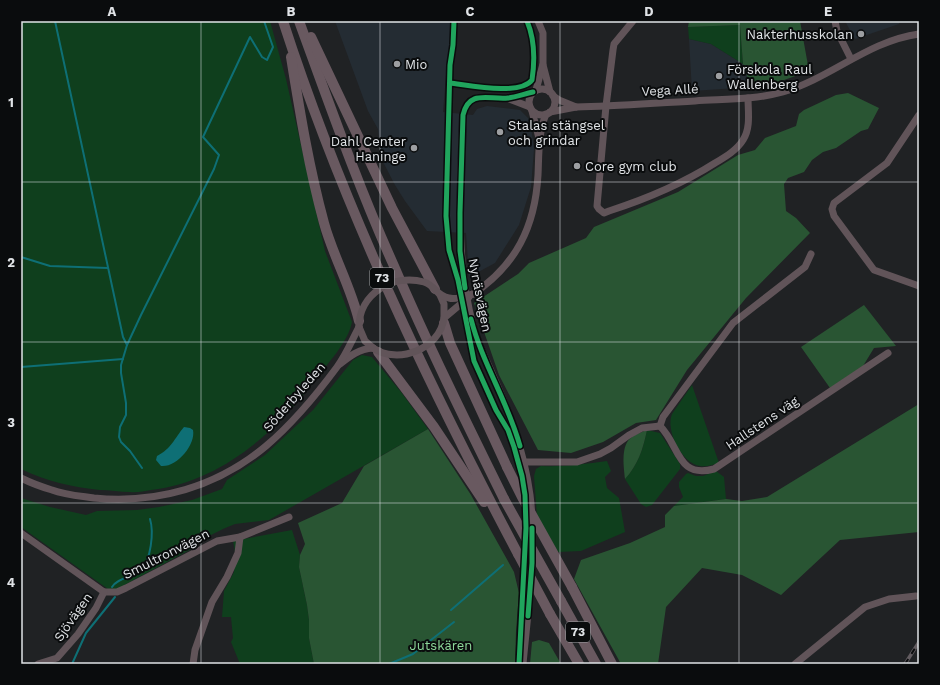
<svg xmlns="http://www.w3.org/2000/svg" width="940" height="685" viewBox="0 0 940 685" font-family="'Work Sans',sans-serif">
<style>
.built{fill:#242c33}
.green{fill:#0f3f1d}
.forest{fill:#295533}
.water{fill:#0e6f75}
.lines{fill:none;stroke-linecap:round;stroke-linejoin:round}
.stream{stroke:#0e6f75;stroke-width:2}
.minor{stroke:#615459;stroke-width:7}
.highway{stroke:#695960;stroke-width:10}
.rail-casing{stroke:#625c60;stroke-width:3.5}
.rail{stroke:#0a0c0d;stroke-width:2;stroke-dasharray:6;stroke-linecap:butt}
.minor-bridge{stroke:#615459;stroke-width:7}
.highway-bridge{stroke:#695960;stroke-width:10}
.cycleway-casing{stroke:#0a0c0d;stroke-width:8}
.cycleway{stroke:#20a55d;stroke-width:5}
.grid{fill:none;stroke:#e0e3e6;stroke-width:1;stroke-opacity:0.55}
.poi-dot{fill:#9d9fa2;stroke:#0a0c0d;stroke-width:1.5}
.labels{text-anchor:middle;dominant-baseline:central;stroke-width:4;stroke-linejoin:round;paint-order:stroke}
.shield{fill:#0a0c0d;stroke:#a0a2a5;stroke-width:1}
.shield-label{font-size:12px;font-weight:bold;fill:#e0e3e6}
.poi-label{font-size:13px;fill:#e0e3e6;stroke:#0a0c0d;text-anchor:start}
.street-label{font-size:13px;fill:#e0e3e6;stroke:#0a0c0d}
.park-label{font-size:13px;fill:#8dd89a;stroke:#0a0c0d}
.neatline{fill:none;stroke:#e0e3e6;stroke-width:1.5}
.grid-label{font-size:13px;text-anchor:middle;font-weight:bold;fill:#e0e3e6}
</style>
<rect width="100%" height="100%" fill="#202224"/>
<g class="built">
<polygon points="335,21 451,21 450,43 447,64 443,112 473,115 477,109 487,106 520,110 530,120 534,149 531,187 519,225 495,263 469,277 466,233 427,231 405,201 395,185 381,158 378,129 368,111"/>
<polygon points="845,21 900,21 899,24 855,39"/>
<polygon points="689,39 711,44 743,64 751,87 692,91"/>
</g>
<g class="green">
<path d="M21 21H270L286 79 325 251 352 322C348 343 326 365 313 383 273 435 219 482 151 490 144 491 137 493 130 492 120 492 110 490 100 490 72 487 46 481 21 469Z"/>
<polygon points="740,25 743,64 711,44 689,39 688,27"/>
<polygon points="362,355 372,357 401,392 428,429 269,520 235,524 223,529 205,538 195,547 117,589 108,589 21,527 21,498 50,507 86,515 97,511 137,510 159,507 192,500 222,489 227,480 265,455 313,410 353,360"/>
<path d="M692 385 719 463C712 465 707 467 700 466 682 464 665 430 672 414Z"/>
<path d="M647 430 660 433 680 464V469L652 505 646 507 641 504 625 479C638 465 643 449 647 430Z"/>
<path d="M607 461 611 471 605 477 607 488 619 498 625 532 581 551 558 552 537 516 534 476 536 469 541 466C565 467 584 464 607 461Z"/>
<polygon points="716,471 724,477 726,499 674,506 683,497 679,487 679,482 686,474 688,473 696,476 703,476"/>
<polygon points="292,530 300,555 299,567 307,605 309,620 309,638 314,664 240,664 231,642 233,638 231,617 222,617 224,591 234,572 235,552 233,541"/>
</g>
<g class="forest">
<polygon points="689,21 800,21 809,71 776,83 751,87 743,64 740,25 688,27"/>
<polygon points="848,93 879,108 868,129 861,131 836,148 823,152 812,160 804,172 788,178 784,184 786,211 796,218 810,233 746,298 687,370 656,420 636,423 603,442 571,453 538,450 499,375 474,303 518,274 529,263 586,238 594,227 678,192 738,155 755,150 765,138 796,126 799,114 804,110 836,95"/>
<polygon points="864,305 896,346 874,348 863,366 830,388 801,347"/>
<polygon points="919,404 919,532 840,540 781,595 742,575 702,568 666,607 658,664 621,664 574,579 581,560 630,543 665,527 665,515 674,506 726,499 742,501 767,497"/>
<polygon points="428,429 471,495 514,572 519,593 516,631 515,664 491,664 490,663 484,664 314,664 309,638 309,620 307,605 299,567 300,555 305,544 298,523 342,503 364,466"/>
<path d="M647 430C643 449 638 465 625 479 624 467 620 445 632 437 636 434 642 432 647 430Z"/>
<polygon points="539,640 549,643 561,664 530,664 532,642"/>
</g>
<path class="water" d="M184 427 190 428 193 430C196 445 176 468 161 466L156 460 157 456C172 448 174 439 184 427Z"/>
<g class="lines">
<g class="stream">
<polyline points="55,21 123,337 127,345"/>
<polyline points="21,257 50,266 108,268"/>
<polyline points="21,367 123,359"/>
<polyline points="142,468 130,451 121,442 119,437 120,427 126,415 126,403 121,373 121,365 127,345 141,315 214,169 219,155 203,137 250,37 262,57 267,60 273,47 264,21"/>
<path d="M112 587C118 577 133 578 141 570 151 560 154 532 150 519"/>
<polyline points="451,610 503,565"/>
<polyline points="72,664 86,633 115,597"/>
<polyline points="389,664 413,654 454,622"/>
</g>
<g class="minor">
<path d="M633 21 614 44 613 50 606 106 597 206 599 209 604 213 609 211C646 199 682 184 715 163 725 157 737 150 743 140 751 128 748 111 748 98"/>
<polyline points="835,21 837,31 851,59"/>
<polyline points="543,65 550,92"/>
<circle cx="542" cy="102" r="13"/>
<polyline points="536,90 543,64 543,33 538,21"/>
<polyline points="553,96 559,100 576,107"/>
<polyline points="507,98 530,107"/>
<polyline points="532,111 539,138"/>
<path d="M550 112 576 107C616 106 655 103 695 101 724 99 754 100 783 92 831 78 868 41 919 34"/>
<polyline points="919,115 887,163 834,203 832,209 834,216 874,270 919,286"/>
<path d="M473 294C516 265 535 227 538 175 539 154 538 134 546 114"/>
<polyline points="440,295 444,304 444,318"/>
<polyline points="359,327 365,341 373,348"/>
<path d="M340 364C350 356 359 349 373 348"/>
<path d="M660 426C680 446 677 479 714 469L888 353"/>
<polyline points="525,462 577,462 600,454 611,448 629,435 642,428 660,426 663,417 733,323 805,267 811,254"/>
<path d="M21 478C31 483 42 487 52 490 65 495 80 496 94 498 157 504 217 487 266 446 292 424 317 394 337 367 346 355 352 340 359 327"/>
<polyline points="21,533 104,592 117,592 126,588 217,541 240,537 289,517"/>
<polyline points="38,664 57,658 78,634 96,608 104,592"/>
<polyline points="193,664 195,650 212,602 227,577 238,553 240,537"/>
<path d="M523 664C528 608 537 551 530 495 524 450 509 412 491 371 485 357 478 344 474 329 454 259 461 187 463 115 469 89 489 100 508 98 516 97 524 94 533 92"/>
<polyline points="795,664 865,607 889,599 916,596"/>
</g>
<g class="highway">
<path d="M283 21C343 206 427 382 518 554"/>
<path d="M299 21C329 103 358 186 394 266 428 345 466 422 504 499"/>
<polyline points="311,37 392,208 435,289"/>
<path d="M291 57C300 113 309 168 324 223 333 256 351 287 359 321"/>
<polyline points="444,323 450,343 507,467"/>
<polyline points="378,352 434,427 484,502"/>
<polyline points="572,587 612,664"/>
<polyline points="561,601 596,664"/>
<polyline points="550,614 579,664"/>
</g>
<defs>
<polyline id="rail" points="905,664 919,642"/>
</defs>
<use href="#rail" class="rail-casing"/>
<use href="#rail" class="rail"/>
<g class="minor-bridge">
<path d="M359 327C359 294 393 273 424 282 436 286 436 296 449 298 457 300 465 296 473 294"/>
<path d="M373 348C398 365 440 349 444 318L469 297"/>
</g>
<g class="highway-bridge">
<polyline points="507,467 522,497 572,587"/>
<polyline points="504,499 561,601"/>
<polyline points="518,554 550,614"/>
</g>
<defs>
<g id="cycleway">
<polyline points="454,21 453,45 450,65 446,216 449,250 458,280 474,361 496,410 508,430 514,447 522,476 525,495 526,528 519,664"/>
<path d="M450 83C468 85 520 96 532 80 535 60 535 40 527 21"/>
<path d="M465 288 460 251V213L463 115C469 89 489 100 508 98 516 97 524 94 533 92"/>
<path d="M471 319C482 363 508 402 520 446"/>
<polyline points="528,616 532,563 532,528"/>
</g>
</defs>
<use href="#cycleway" class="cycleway-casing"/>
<use href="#cycleway" class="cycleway"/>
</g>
<path class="grid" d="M201 21V664M380 21V664M560 21V664M739 21V664M21 182H919M21 342H919M21 503H919"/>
<g class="poi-dot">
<circle cx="861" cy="34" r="4"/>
<circle cx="397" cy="64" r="4"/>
<circle cx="719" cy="76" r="4"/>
<circle cx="500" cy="132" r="4"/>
<circle cx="414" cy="148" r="4"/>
<circle cx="577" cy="166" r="4"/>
</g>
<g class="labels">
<g class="shield">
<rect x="370" y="268" width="24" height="20" rx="3"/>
<rect x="566" y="622" width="24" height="20" rx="3"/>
</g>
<g class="shield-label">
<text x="382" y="278">73</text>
<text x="578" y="632">73</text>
</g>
<g class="poi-label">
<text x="853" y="34" text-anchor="end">Nakterhusskolan</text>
<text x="405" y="64">Mio</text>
<text x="727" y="69">Förskola Raul<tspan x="727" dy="15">Wallenberg</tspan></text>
<text x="508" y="125">Stalas stängsel<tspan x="508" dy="15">och grindar</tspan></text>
<text x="406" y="141" text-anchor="end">Dahl Center<tspan x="406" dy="15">Haninge</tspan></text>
<text x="585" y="166">Core gym club</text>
</g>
<g class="street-label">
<text transform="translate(670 90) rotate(-3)">Vega Allé</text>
<text transform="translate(480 295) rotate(79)">Nynäsvägen</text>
<text transform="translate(294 397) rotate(-49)">Söderbyleden</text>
<text transform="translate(762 423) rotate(-34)">Hallstens väg</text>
<text transform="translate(166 554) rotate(-27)">Smultronvägen</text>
<text transform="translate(73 617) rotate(-55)">Sjövägen</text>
</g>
<g class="park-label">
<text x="441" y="645">Jutskären</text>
</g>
</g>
<rect width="940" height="685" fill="none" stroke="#0a0c0d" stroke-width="44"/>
<rect x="22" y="22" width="896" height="641" class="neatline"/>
<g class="grid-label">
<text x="112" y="16">A</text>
<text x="291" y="16">B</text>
<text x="470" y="16">C</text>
<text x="649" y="16">D</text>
<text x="828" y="16">E</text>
<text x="11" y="107">1</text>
<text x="11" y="267">2</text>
<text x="11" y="427">3</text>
<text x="11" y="587">4</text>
</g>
</svg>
